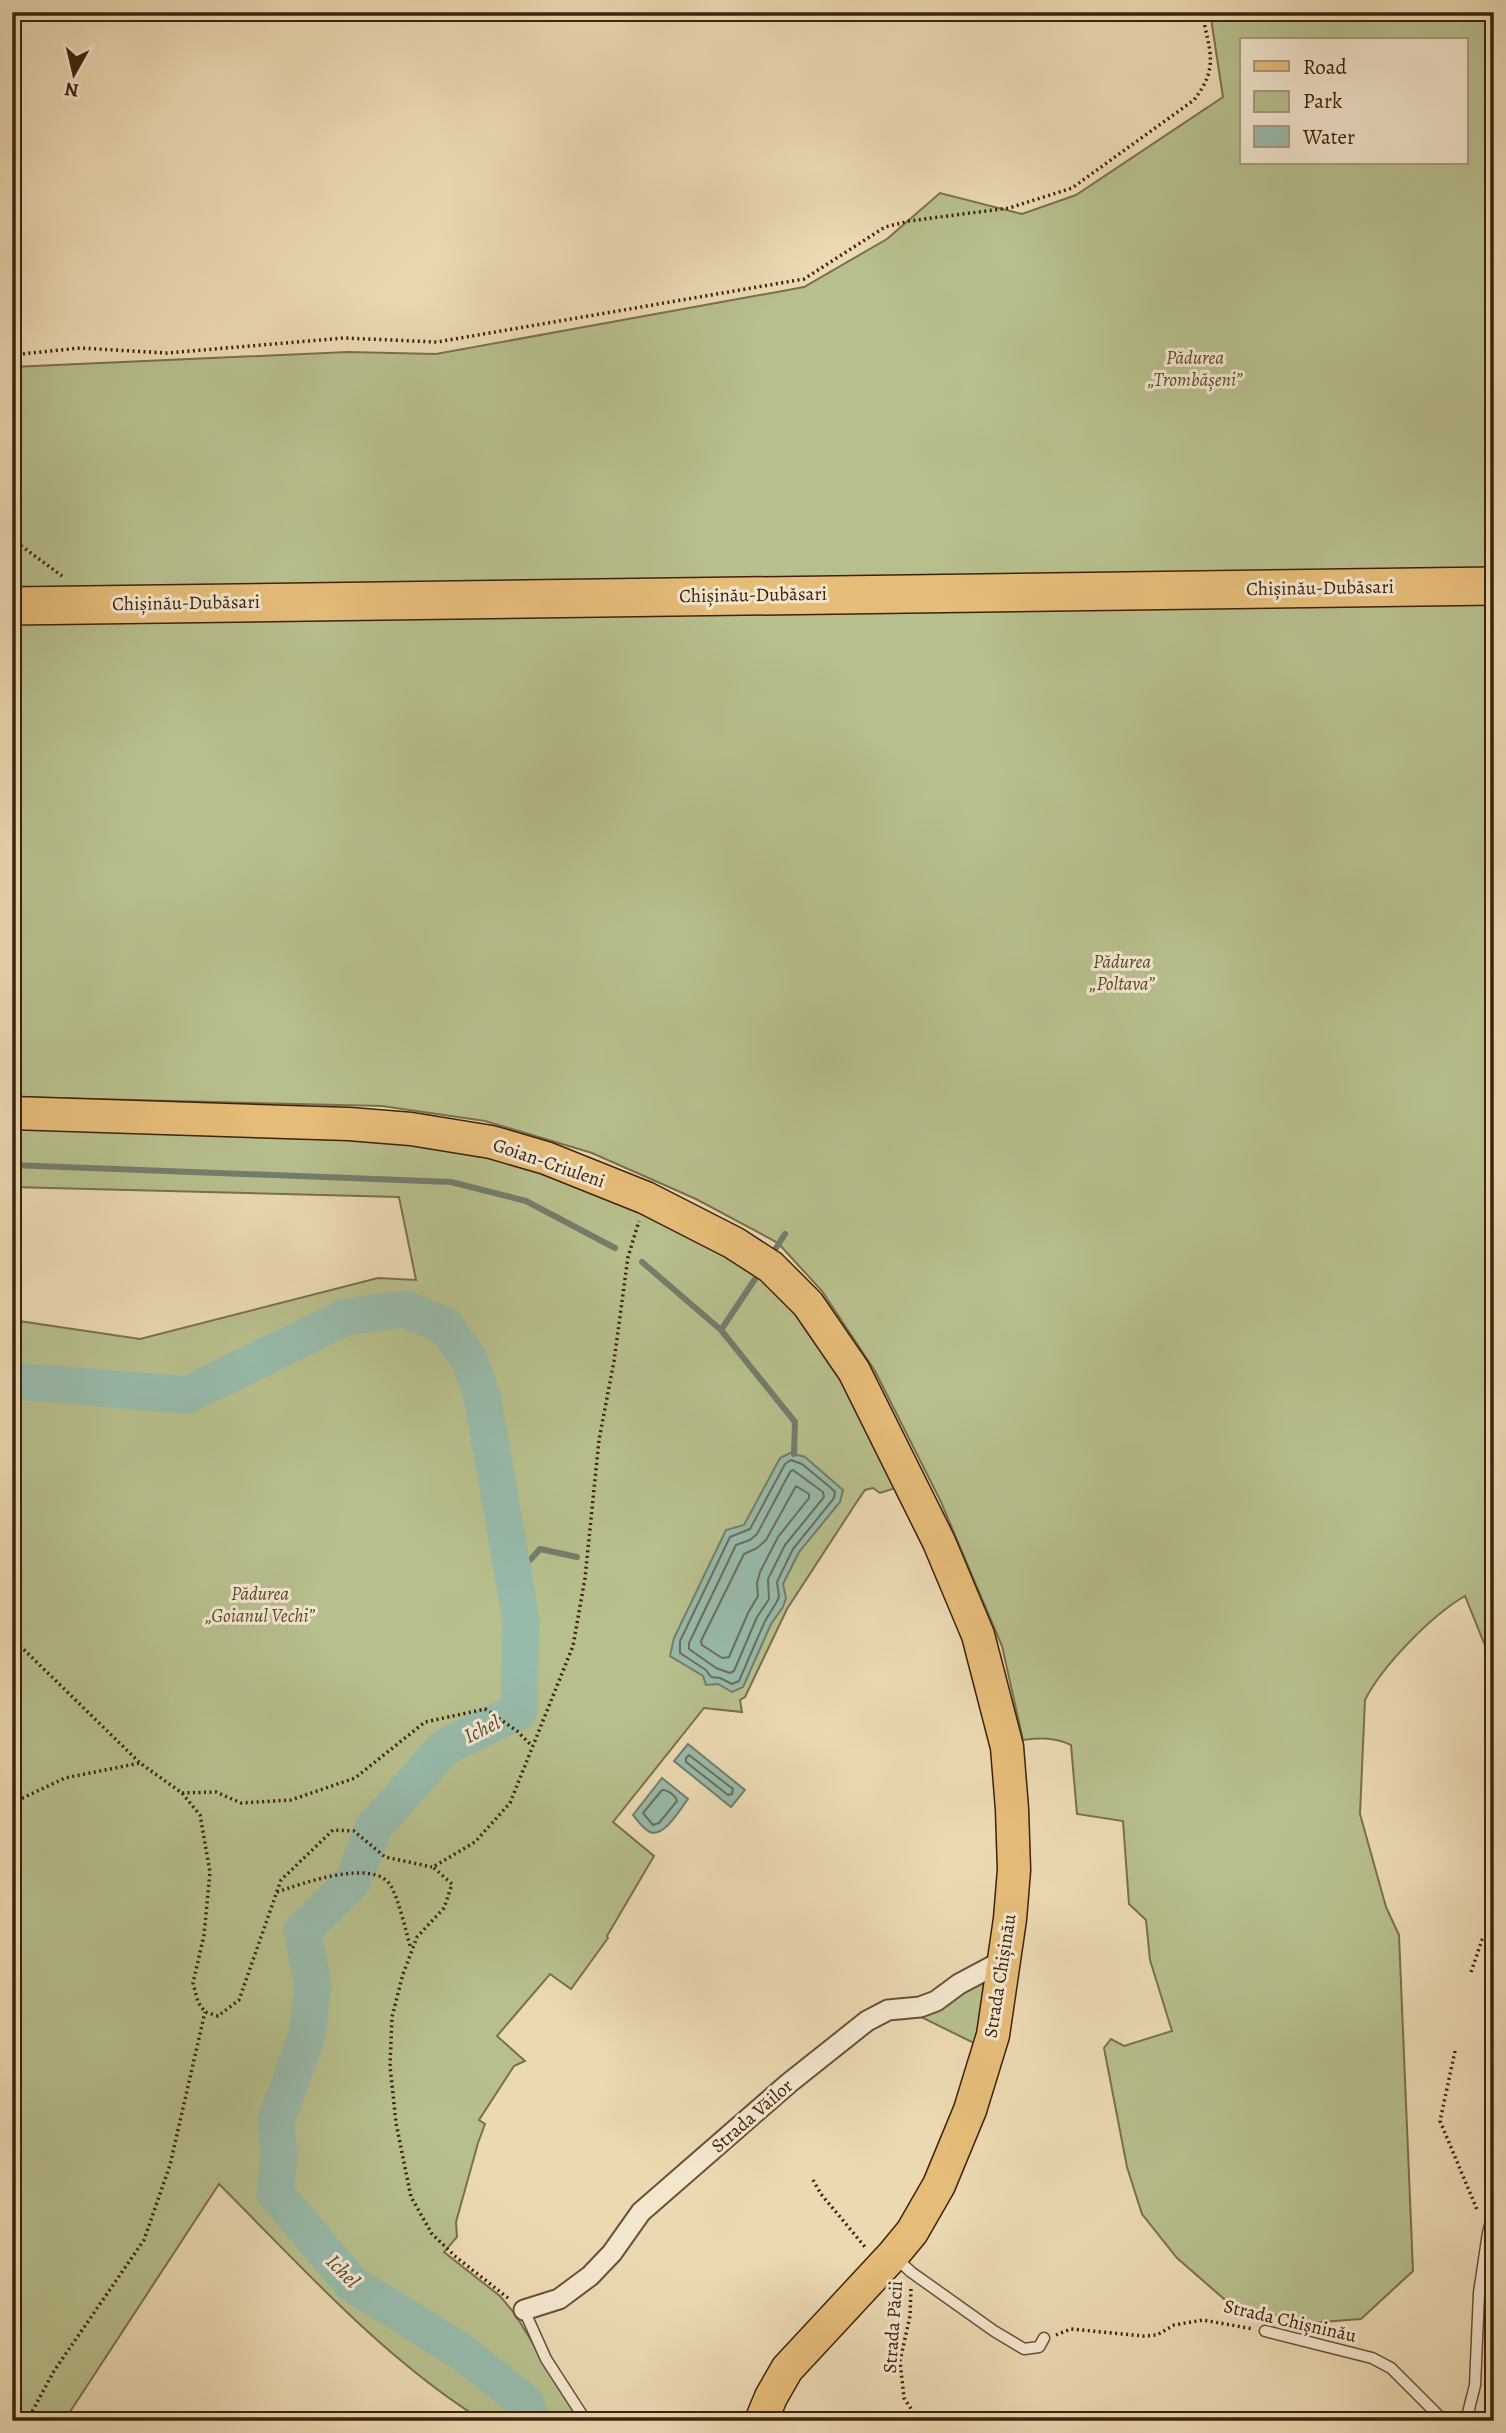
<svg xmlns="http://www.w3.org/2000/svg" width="1506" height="2433" viewBox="0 0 1506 2433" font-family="Alegreya,serif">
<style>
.green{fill:#b7bf8c;stroke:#7a704c;stroke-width:2;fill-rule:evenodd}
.water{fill:#98baaa;stroke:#747d6b;stroke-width:2}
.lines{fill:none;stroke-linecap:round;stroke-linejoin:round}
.shore{stroke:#6b6e5c;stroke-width:2}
.stream{stroke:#747d6b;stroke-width:6}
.river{stroke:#98baaa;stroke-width:37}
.lane-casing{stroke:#695036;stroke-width:13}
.street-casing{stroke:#695036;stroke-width:23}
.primary-casing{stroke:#3e220d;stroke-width:35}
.highway-casing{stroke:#3e220d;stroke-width:40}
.path{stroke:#3e220d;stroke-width:3.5;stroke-dasharray:2 3.5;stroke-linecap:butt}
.lane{stroke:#f2e6cd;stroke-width:10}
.street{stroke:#f2e6cd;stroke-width:19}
.primary{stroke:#e6bc79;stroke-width:32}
.highway{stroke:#e6bc79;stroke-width:37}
.labels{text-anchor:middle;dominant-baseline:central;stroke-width:6;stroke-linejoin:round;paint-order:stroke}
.park-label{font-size:19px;font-style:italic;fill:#5c492d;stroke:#f2e6cd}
.street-label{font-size:19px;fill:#3e220d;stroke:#f2e6cd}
.water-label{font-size:21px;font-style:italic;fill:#544834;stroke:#f2e6cd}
</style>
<rect width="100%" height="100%" fill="#ebd9b2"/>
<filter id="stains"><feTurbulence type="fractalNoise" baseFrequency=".00286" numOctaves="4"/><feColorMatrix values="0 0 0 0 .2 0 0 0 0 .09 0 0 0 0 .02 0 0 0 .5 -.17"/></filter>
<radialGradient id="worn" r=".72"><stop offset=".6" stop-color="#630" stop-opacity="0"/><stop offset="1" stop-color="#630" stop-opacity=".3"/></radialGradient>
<g class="green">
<path d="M1210 12H1494V576L12 596V367L348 352 436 354 804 287 887 239 940 193 1022 214 1076 195 1223 97ZM1242 40H1466V163H1242Z"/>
<path d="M1494 594V1668L1465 1596C1432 1615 1382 1666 1365 1700L1360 1814 1386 1907 1399 1935 1413 2271 1361 2319 1309 2323 1231 2305 1177 2258 1142 2214 1127 2167 1104 2048 1111 2039 1124 2046 1172 2031 1150 1960 1146 1920 1129 1904 1123 1821 1077 1814 1071 1745C1055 1737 1040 1738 1023 1740L1002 1646 941 1502 875 1371 822 1291 778 1243 696 1199 592 1153 485 1121 382 1106 12 1097V622Z"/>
<path d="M12 1123 307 1131 465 1146 635 1202 766 1278 830 1354 902 1486 880 1493 873 1488 865 1490 856 1503 787 1609 745 1697 740 1700 742 1712 704 1708 613 1822 654 1856 607 1936 608 1938 571 1989 550 1974 497 2036 525 2061 514 2066 479 2120 485 2124 478 2143 456 2222 457 2237 444 2252 500 2296 515 2314 580 2421H476L477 2417C379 2354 301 2266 219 2184L64 2421H12V1320L140 1339 378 1278 416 1280 399 1197 12 1187Z"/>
<polygon points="978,1981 985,1986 978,2045 917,2015"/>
</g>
<g class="water">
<polygon points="790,1453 805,1457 843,1490 840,1502 799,1552 783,1584 786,1598 783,1607 771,1624 743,1687 732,1692 718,1684 706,1685 703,1676 670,1656 674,1638 726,1530 744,1525 780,1458"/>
<polygon points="688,1744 745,1790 731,1807 674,1761"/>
<path d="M662 1778 688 1799C681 1808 664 1838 650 1832 643 1829 637 1820 633 1815Z"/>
</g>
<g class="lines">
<g class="shore">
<polygon points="791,1460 802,1464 831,1488 835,1492 834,1498 793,1549 777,1582 779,1597 776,1603 765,1621 739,1681 732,1684 720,1678 711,1677 706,1670 680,1653 680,1641 730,1537 750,1529 785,1464"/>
<polygon points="793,1470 823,1492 824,1497 785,1545 768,1579 769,1599 757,1617 734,1671 730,1673 716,1668 689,1649 689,1643 736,1545 750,1540 757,1534 790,1472"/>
<polygon points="796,1486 809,1494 809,1498 778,1537 760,1572 757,1583 758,1596 748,1613 729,1657 722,1658 702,1645 701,1641 744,1554 757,1548 766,1540"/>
<polygon points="689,1755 733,1789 732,1794 728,1795 686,1762 686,1758"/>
<path d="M662 1790C667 1789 676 1796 677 1801L659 1823 653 1825 643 1813Z"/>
</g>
<g class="stream">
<polyline points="12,1165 451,1182 526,1201 615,1248"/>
<polyline points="776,1248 785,1234"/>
<polyline points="642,1262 721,1330 795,1422 794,1454"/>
<polyline points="721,1330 755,1279"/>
<polyline points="513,1571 531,1559 540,1549 577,1557"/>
</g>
<polyline class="river" points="12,1381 187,1395 346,1317 405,1309 445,1326 469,1359 482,1395 521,1619 519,1711 445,1747 374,1827 353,1881 302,1931 313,1984 307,2035 276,2121 279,2158 275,2193 352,2284 459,2350 525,2402 531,2421"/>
<defs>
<g id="lane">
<polyline points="896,2258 911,2272 994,2331 1024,2349 1039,2347 1044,2338"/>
<polyline points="524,2310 546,2359 586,2421"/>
<polyline points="1265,2331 1372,2358 1391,2368 1444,2421"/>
<polyline points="1466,2421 1475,2385 1479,2293 1488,2233 1494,2210"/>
</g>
<polyline id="street" points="524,2310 559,2299 590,2276 612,2253 641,2212 789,2083 867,2021 888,2010 920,2007 936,2001 959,1984 1006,1959"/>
<polyline id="primary" points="12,1113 349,1124 411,1129 491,1142 546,1158 646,1198 734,1243 771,1267 808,1304 854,1371 939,1542 978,1635 1007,1747 1012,1809 1014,1870 1010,1919 993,2035 970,2110 939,2185 912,2232 893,2255 787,2369 771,2397 761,2421"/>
<polyline id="highway" points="12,606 1494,586"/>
</defs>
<use href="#lane" class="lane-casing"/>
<use href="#street" class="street-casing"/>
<use href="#primary" class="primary-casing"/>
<use href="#highway" class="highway-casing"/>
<g class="path">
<path d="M12 355 80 348 167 353 344 338 437 342 804 279 885 227 909 221 1009 208 1072 188 1194 100C1220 66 1209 51 1202 12"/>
<polyline points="12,539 62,576"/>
<polyline points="12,1638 140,1763"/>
<polyline points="182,1793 216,1792 241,1803 291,1800 355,1778 425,1722 485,1709 517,1731 532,1746"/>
<polyline points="12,1803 65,1778 140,1763 182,1793 200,1815 210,1872 204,1935 193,1983 198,2002 205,2012 218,2016 239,2000 281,1880 333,1830 354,1831 385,1857 432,1867"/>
<path d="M277 1892C301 1884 374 1857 391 1886 399 1900 406 1932 411 1949"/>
<polyline points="1471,1972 1482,1940 1494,1930"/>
<polyline points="1455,2051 1440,2121 1478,2212"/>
<polyline points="813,2180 821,2194 865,2247"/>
<polyline points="911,2289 910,2316 900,2361 904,2398 919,2421"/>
<polyline points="508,2298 456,2257 432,2234 411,2197 396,2123 390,2066 392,2017 403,1974 417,1937 444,1908 452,1884 433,1867 475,1842 510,1803 573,1646 585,1578 599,1440 614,1361 628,1257 639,1221"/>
<polyline points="1056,2335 1071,2329 1143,2336 1157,2335 1174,2325 1203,2320 1253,2329"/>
<polyline points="27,2421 54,2371 144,2240 170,2165 205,2012"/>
</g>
<use href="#lane" class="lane"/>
<use href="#street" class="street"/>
<use href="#primary" class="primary"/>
<use href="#highway" class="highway"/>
</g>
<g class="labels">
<g class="park-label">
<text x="1195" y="358">Pădurea<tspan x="1195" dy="22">„Trombășeni”</tspan></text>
<text x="1122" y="962">Pădurea<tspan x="1122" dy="22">„Poltava”</tspan></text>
<text x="260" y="1594">Pădurea<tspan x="260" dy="22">„Goianul Vechi”</tspan></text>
</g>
<g class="street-label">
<text transform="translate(1320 588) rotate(-1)">Chișinău-Dubăsari</text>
<text transform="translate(753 595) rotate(-1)">Chișinău-Dubăsari</text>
<text transform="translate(186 603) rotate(-1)">Chișinău-Dubăsari</text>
<text transform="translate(549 1163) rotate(19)">Goian-Criuleni</text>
<text transform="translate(1000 1976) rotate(-81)">Strada Chișinău</text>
<text transform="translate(752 2116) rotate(-41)">Strada Văilor</text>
<text transform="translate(1290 2321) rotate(13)">Strada Chișninău</text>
<text transform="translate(893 2327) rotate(-86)">Strada Păcii</text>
</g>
<g class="water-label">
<text transform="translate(482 1729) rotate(-26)">Ichel</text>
<text transform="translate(343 2271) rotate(46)">Ichel</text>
</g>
</g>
<rect width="1506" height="2433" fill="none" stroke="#ebd9b2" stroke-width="42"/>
<rect x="14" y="14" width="1478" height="2405" fill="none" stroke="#3e220d" stroke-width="3.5"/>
<rect x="21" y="21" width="1464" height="2391" fill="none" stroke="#3e220d" stroke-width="2"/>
<rect x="1240" y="38" width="228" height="126" fill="#f2e6cd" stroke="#aa9880" stroke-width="2"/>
<rect x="1254" y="61" width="35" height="10" fill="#e6bc79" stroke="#aa9880" stroke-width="2"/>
<text x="1303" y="74" font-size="21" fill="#3e220d">Road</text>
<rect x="1254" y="91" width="35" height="21" fill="#b7bf8c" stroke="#aa9880" stroke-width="2"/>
<text x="1303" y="108" font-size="21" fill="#3e220d">Park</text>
<rect x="1254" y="126" width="35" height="21" fill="#98baaa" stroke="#aa9880" stroke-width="2"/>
<text x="1303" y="144" font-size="21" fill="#3e220d">Water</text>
<g transform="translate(74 74) rotate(188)" stroke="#f2e6cd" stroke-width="5" paint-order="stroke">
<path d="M0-5L12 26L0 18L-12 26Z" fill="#3e220d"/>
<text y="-10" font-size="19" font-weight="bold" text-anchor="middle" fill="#3e220d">N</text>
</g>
<rect width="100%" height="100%" filter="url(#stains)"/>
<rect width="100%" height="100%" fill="url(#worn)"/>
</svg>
